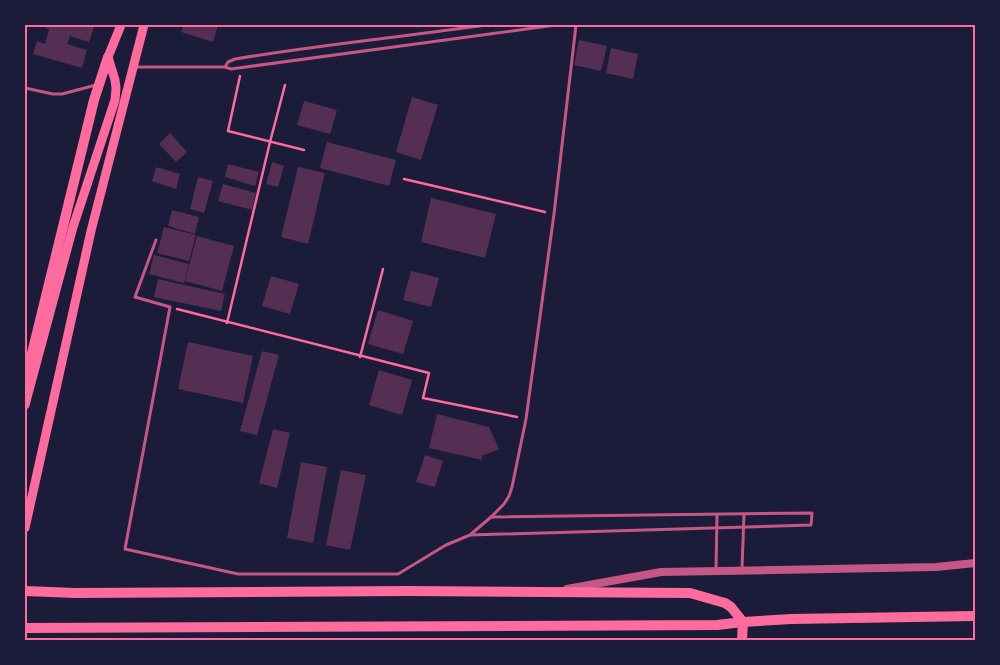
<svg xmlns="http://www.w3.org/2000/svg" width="1000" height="665" viewBox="0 0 1000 665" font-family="'Archivo Narrow',sans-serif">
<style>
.building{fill:#542f53}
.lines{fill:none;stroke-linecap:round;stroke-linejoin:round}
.path{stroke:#ff6b9d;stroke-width:2.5}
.service{stroke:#c65784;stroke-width:3}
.tertiary{stroke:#c65784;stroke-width:8}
.secondary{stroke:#ff6b9d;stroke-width:9}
.primary{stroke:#ff6b9d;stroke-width:10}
.neatline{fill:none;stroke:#ff6b9d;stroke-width:2}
</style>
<rect width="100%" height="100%" fill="#1b1b3a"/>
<g class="building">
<polygon points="39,25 89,25 94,27 89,42 70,36 67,44 87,50 82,68 33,54 37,41 45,44 49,29"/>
<polygon points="184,25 218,25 213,42 181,32"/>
<polygon points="579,40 607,46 601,71 574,65"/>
<polygon points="611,48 638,54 633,79 606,73"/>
<polygon points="412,97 438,105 421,160 396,152"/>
<polygon points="304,101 337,110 330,134 297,125"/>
<polygon points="170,133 187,152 176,162 159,144"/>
<polygon points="327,142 396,160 389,186 320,168"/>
<polygon points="272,162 284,166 278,187 266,184"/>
<polygon points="228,164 259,172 255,186 225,177"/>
<polygon points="156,167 180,174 176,189 152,181"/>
<polygon points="298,167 325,173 308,244 281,237"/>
<polygon points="198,177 213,181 204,213 190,209"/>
<polygon points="223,184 256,193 252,210 218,201"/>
<polygon points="431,198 496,214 485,258 421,242"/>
<polygon points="172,210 199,217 195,234 168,226"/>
<polygon points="164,227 196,235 189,261 157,253"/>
<polygon points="197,236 234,246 222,291 185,281"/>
<polygon points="154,255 189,264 184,283 149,274"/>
<polygon points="411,271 439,278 431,307 403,300"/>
<polygon points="271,276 299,284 290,314 262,306"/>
<polygon points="158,279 225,294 221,311 154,297"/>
<polygon points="378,310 413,321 403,354 368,344"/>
<polygon points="188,342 253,356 243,403 178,389"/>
<polygon points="262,351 279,355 257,435 240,431"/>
<polygon points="379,370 412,380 402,415 369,405"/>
<polygon points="437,414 489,427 499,449 482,456 482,460 429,448"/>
<polygon points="273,429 290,433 277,488 259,483"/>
<polygon points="425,455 443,461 435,487 416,482"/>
<polygon points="301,462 327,467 313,543 287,538"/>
<polygon points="341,470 366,475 350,550 326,545"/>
</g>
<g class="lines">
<g class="path">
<polyline points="240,76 228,131 304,150"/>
<polyline points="404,179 545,212"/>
<polyline points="177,309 429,373 423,398 517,417"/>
<polyline points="227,323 270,142 285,85"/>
<polyline points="360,357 383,269"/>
</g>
<g class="service">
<polyline points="135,67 225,67 231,69 556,25"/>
<path d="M225 67 228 62 235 59C318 45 402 37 486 25"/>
<polyline points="25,88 53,94 62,94 96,85"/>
<polyline points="156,240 135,297 170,307 125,549 238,574 398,574 446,545 470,535 491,517 504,504 509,496 512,487 526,419 554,214 576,25"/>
<polyline points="470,535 811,525 812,513 491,517"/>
<polyline points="742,569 744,514"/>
<polyline points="716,570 717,515"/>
</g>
<polyline class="tertiary" points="567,589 661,572 936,567 975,563"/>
<g class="secondary">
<polyline points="25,405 73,227 115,100 116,88 115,80 108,57 121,25"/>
<polyline points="25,528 91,231 144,25"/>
</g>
<g class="primary">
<polyline points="25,382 94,100 108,57"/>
<polyline points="25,591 75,593 407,591 690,593 725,603 731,607 743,622 742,640"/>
<polyline points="25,628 717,625 743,622 791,619 975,616"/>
</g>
</g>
<rect width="1000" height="665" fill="none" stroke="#1b1b3a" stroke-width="52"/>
<rect x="26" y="26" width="948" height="613" class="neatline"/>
</svg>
